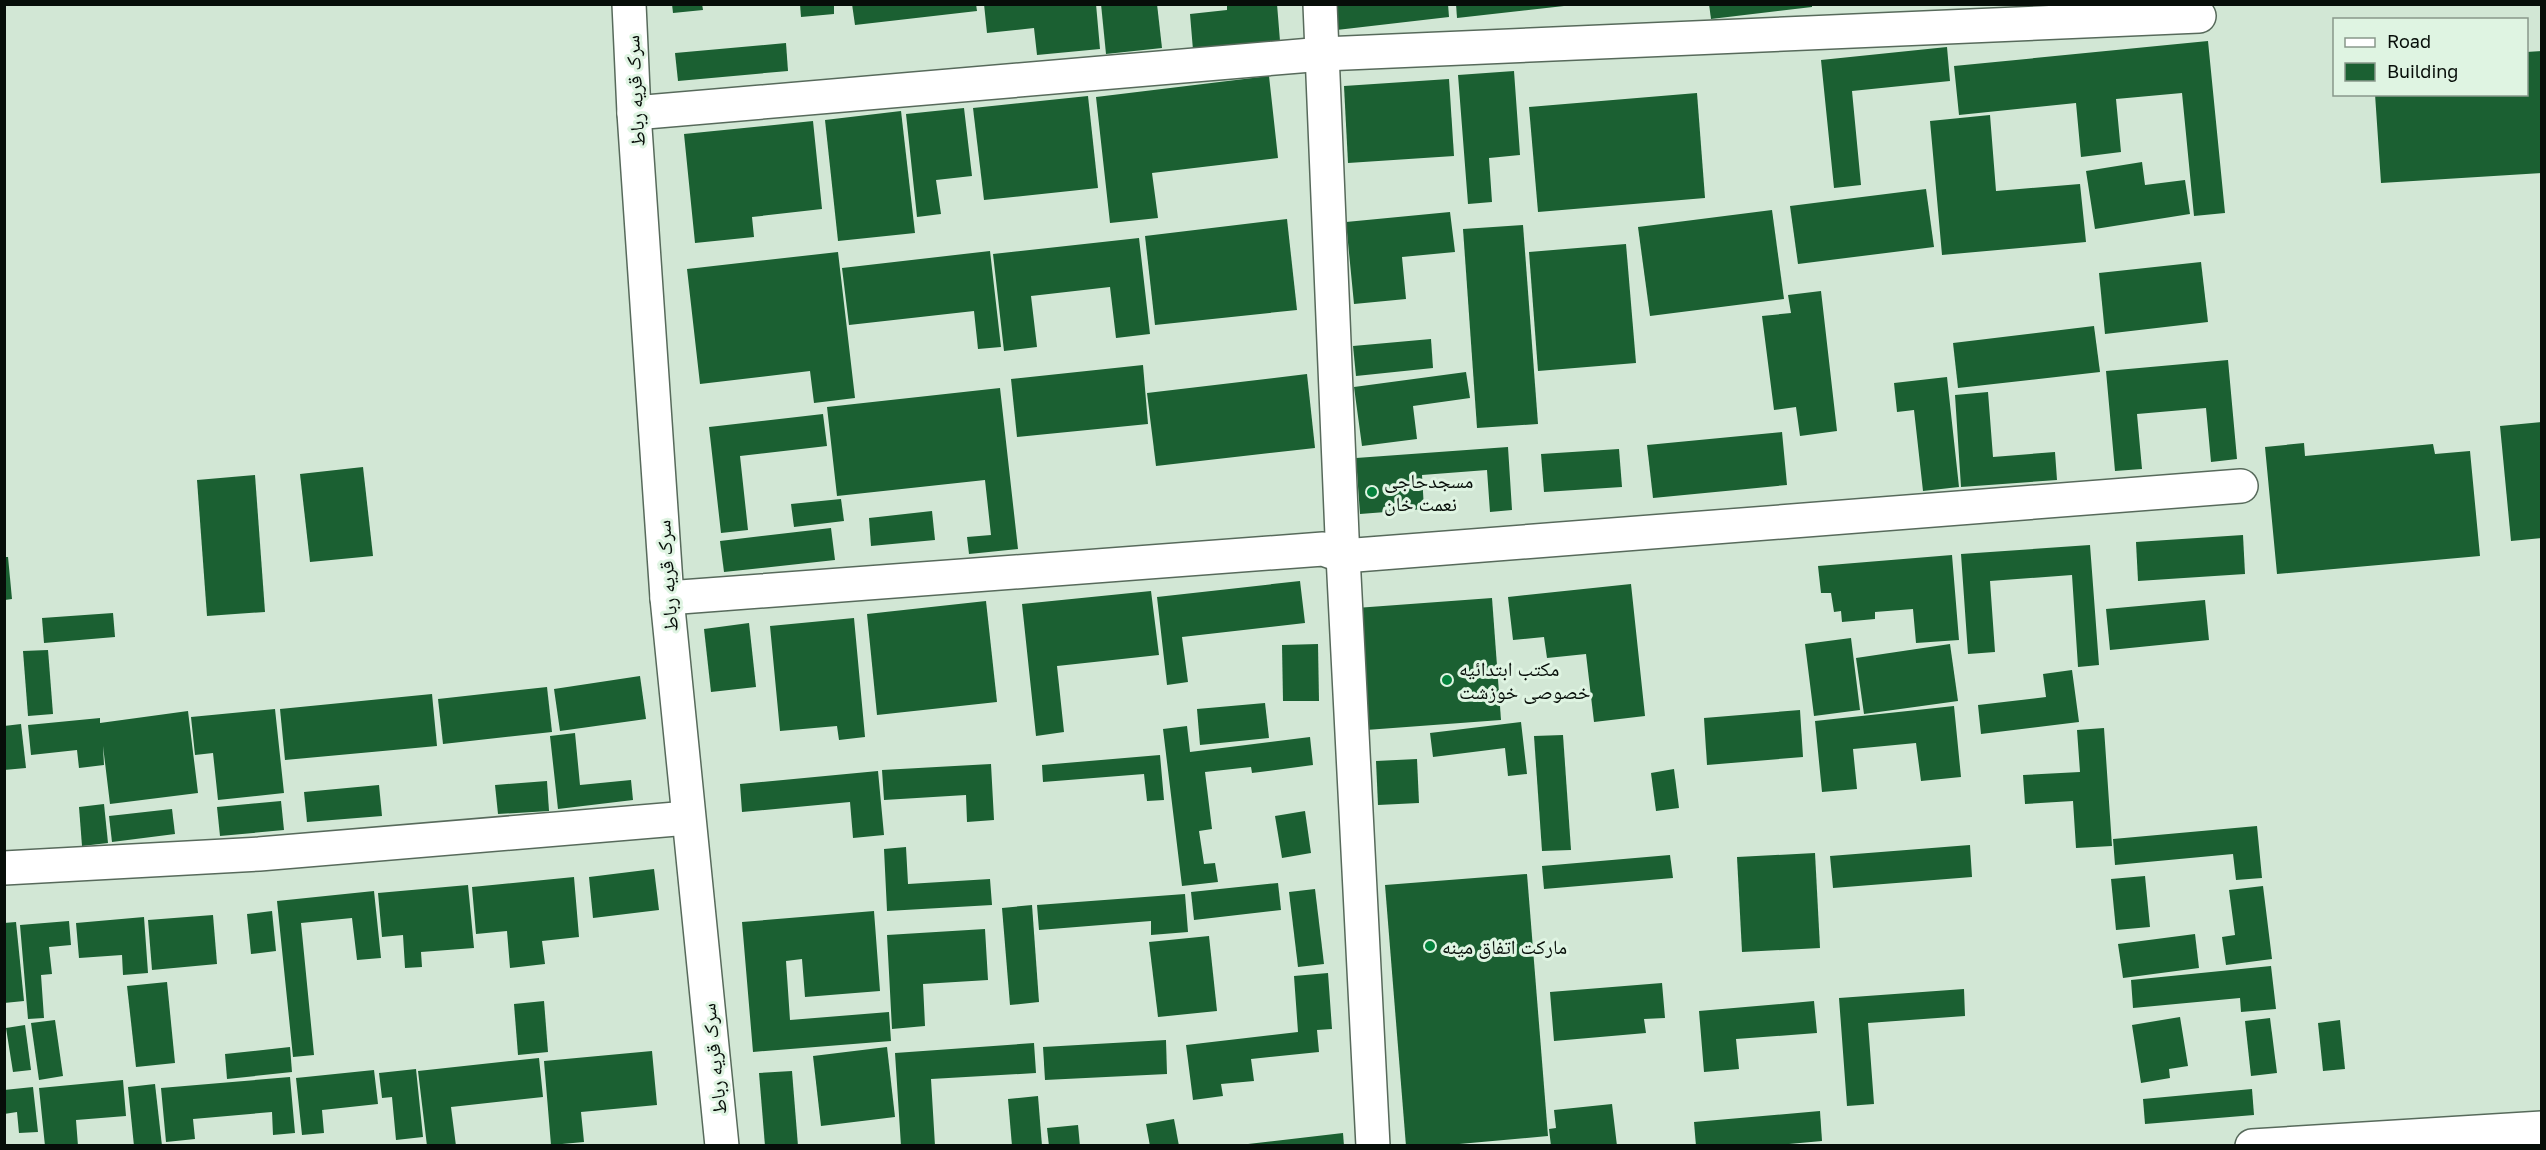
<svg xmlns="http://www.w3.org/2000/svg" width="2546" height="1150" viewBox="0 0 2546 1150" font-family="'Golos Text','Noto Naskh Arabic',sans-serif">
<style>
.building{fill:#1b6032}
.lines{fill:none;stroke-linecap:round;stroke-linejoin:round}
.street-casing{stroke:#576a5b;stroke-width:36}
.secondary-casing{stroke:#576a5b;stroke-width:36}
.street{stroke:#fff;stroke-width:33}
.secondary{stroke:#fff;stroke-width:33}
.poi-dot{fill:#03823c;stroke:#dff4e2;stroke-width:2}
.labels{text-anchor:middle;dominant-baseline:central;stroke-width:6;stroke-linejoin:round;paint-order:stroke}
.street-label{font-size:20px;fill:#070e09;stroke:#dff4e2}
.poi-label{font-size:20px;fill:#070e09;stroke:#dff4e2;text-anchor:start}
</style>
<rect width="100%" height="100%" fill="#d2e7d5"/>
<g class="building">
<polygon points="672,4 702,4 703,10 673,13"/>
<polygon points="800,4 834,4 834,14 801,17"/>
<polygon points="852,4 976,4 977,11 855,25"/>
<polygon points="984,4 1096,4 1100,49 1037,55 1034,28 987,33"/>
<polygon points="1101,4 1157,4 1162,48 1106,54"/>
<polygon points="1227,4 1277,4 1280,41 1193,50 1190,14 1227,10"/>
<polygon points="1325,4 1448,4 1449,17 1328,31"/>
<polygon points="1456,4 1564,4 1564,6 1457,18"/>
<polygon points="1709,4 1812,4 1812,7 1711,19"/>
<polygon points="2208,41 2225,213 2194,216 2182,93 2116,99 2121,152 2081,157 2076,103 1959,115 1954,66"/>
<polygon points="786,43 788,71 678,81 675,53"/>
<polygon points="1947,47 1950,81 1852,91 1861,185 1834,188 1821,60"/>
<polygon points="2542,51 2542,173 2381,183 2375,94 2526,94 2526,52"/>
<polygon points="1514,71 1520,155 1489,158 1492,202 1468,204 1458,75"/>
<polygon points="1269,76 1278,158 1152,173 1158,218 1110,223 1096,97"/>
<polygon points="1449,79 1454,156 1348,163 1344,86"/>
<polygon points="1697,93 1705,198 1538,212 1529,107"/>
<polygon points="1088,96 1098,188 984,200 973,108"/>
<polygon points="964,108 972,176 936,180 941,214 917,217 906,114"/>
<polygon points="901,111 915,233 838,241 825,120"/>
<polygon points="1990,115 1996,191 2080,184 2086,242 1942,255 1930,121"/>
<polygon points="813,121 822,209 752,217 754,237 695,243 684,134"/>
<polygon points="2142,162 2145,185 2185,180 2190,214 2095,229 2086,171"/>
<polygon points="1926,189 1934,247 1798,264 1790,206"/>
<polygon points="1772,210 1784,299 1650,316 1638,227"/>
<polygon points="1450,212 1455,252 1402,257 1406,299 1354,304 1346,222"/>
<polygon points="1287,219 1297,310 1155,325 1145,236"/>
<polygon points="1523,225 1538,424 1477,428 1463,229"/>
<polygon points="1139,238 1150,334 1116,338 1110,287 1031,296 1037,347 1004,351 993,254"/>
<polygon points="1626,244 1636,363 1538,371 1529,252"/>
<polygon points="990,251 1001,347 978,349 974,311 849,325 842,268"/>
<polygon points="838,252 855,398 814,403 810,371 700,384 687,269"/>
<polygon points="2201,262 2208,322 2105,334 2099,273"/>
<polygon points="1821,291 1837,431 1800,436 1796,407 1774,410 1762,316 1791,313 1788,295"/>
<polygon points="2094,326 2100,372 1958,388 1953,343"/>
<polygon points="1431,339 1433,368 1356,376 1353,346"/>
<polygon points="2228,360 2237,459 2211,462 2206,408 2137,414 2142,469 2115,471 2106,371"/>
<polygon points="1143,365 1148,424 1017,437 1011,379"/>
<polygon points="1466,372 1470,398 1413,406 1417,439 1362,446 1354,387"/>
<polygon points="1307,374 1315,448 1156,466 1147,393"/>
<polygon points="1947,377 1959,487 1923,491 1914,410 1897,412 1894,383"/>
<polygon points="1000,388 1018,549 969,554 967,537 991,535 985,480 837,496 827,407"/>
<polygon points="1988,392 1993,457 2055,452 2057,480 1961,487 1955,395"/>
<polygon points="823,414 827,446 740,456 748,530 721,533 709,427"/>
<polygon points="2542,422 2542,538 2511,541 2500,426"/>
<polygon points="1782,432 1787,485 1653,498 1647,445"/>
<polygon points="2304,443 2305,456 2433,444 2435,454 2470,451 2480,556 2277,574 2265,447"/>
<polygon points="1508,447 1512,510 1490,512 1487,470 1422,475 1424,509 1360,514 1356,458"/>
<polygon points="1619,449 1622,487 1544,492 1541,454"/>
<polygon points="363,467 373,556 310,562 300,474"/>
<polygon points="255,475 265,612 207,616 197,480"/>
<polygon points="841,499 844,521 794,527 791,504"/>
<polygon points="932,511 935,540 871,546 869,518"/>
<polygon points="831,528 835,560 724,572 720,541"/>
<polygon points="2243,535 2245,574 2138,581 2136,542"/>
<polygon points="2090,545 2099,665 2078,667 2072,575 1990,581 1995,652 1968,654 1961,554"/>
<polygon points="1952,555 1959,640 1916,643 1913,609 1875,612 1875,619 1842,622 1841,611 1834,612 1831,593 1821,593 1818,566"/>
<polygon points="5,557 8,557 12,599 5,600"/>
<polygon points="1300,581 1305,623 1182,637 1188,682 1167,685 1157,597"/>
<polygon points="1631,584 1645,716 1594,722 1586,654 1547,658 1544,637 1513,640 1508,597"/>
<polygon points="1151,591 1159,655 1057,666 1064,732 1036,736 1022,604"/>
<polygon points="1492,598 1501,720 1366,730 1356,608"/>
<polygon points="2205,600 2209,640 2110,650 2106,609"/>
<polygon points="986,601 997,702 877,715 867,614"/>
<polygon points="113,613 115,637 44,643 42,618"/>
<polygon points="854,618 865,737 839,740 837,726 780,731 770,626"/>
<polygon points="749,623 756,687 711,692 704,629"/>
<polygon points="1851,638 1860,710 1814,716 1805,644"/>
<polygon points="1318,644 1319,701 1283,701 1282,645"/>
<polygon points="1950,644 1958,701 1864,714 1856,658"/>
<polygon points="48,650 53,714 28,716 23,651"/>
<polygon points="2072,670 2079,722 1981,734 1978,705 2046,697 2043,674"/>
<polygon points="640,676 646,719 560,731 554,689"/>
<polygon points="547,687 552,732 443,744 438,699"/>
<polygon points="432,694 437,746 285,760 280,709"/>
<polygon points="1265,703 1269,738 1200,745 1197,709"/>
<polygon points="1954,706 1961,777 1921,781 1916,743 1853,749 1857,789 1822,792 1815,721"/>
<polygon points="275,709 284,793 218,800 213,753 195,755 191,717"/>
<polygon points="1800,710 1803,757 1707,765 1704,718"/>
<polygon points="188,711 198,793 110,804 103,746 104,765 79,768 77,750 31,755 28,725 100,718 100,723"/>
<polygon points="1521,722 1527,774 1508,776 1505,748 1433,757 1430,733"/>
<polygon points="21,724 26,768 4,770 4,726"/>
<polygon points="1187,726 1190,752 1310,737 1313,765 1252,773 1251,767 1205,772 1212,829 1199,831 1204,864 1215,863 1218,882 1182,886 1163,729"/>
<polygon points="2104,728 2112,846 2076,848 2073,801 2025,804 2023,775 2080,772 2077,730"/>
<polygon points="575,733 580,785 631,780 633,800 558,809 550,736"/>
<polygon points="1563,735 1571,850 1542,851 1534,736"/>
<polygon points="1160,755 1164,800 1147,801 1144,774 1043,782 1042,765"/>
<polygon points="1417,759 1419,803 1378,805 1376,761"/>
<polygon points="991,764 994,820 967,822 966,795 884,800 882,770"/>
<polygon points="1674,769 1679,808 1656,811 1651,773"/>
<polygon points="878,771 884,835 853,838 850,802 742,812 740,784"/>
<polygon points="547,781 549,811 498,814 495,785"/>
<polygon points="379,785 382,816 307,822 304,792"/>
<polygon points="281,801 284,830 220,836 217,807"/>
<polygon points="104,804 108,843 82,846 79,807"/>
<polygon points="172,809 175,834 112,842 109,816"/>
<polygon points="1305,811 1311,853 1282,858 1275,816"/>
<polygon points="2257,826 2262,878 2236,880 2233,854 2115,865 2113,839"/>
<polygon points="1970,845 1972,877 1833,888 1830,856"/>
<polygon points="906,847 908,884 990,879 992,905 887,911 884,849"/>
<polygon points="1815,853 1820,948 1742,952 1737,857"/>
<polygon points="1670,855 1673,878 1544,889 1542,866"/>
<polygon points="654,869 659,910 593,918 589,877"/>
<polygon points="1527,874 1548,1136 1437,1146 1406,1146 1385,885"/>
<polygon points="2145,876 2150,927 2116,930 2111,879"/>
<polygon points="574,877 579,937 542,941 545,964 510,968 507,931 476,934 472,887"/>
<polygon points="1278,883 1281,910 1194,920 1191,892"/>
<polygon points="468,885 474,948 421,952 422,967 405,968 403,935 382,937 378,893"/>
<polygon points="2263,886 2272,959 2226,965 2222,937 2235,935 2229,890"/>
<polygon points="1315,889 1324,964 1298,967 1289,892"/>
<polygon points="374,891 381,958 357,960 352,918 301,923 314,1055 293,1057 277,901"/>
<polygon points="1185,894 1188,932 1151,935 1151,921 1039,930 1037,905"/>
<polygon points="1032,905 1039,1002 1010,1005 1002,908"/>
<polygon points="272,911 276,951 251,954 247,914"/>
<polygon points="874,911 880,991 805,997 802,959 786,961 790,1020 889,1012 891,1041 753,1052 742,922"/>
<polygon points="213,915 217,964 152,970 148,920"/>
<polygon points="144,917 148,973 123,975 122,955 79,958 76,923"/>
<polygon points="69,921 71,945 49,947 52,974 41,975 44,1018 28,1019 20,925"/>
<polygon points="16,922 24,1001 4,1003 4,923"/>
<polygon points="985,929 988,980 923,984 925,1026 892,1029 887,935"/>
<polygon points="2195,934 2199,968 2123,978 2118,944"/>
<polygon points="1209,936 1217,1011 1158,1017 1149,942"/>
<polygon points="2271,966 2276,1009 2241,1012 2240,998 2133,1008 2131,980"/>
<polygon points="1328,973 1332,1029 1317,1030 1319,1052 1251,1059 1254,1081 1221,1084 1223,1096 1193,1100 1186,1045 1298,1032 1294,976"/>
<polygon points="167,982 175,1063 136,1067 127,986"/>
<polygon points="1662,983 1665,1018 1644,1019 1646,1033 1554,1041 1550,992"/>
<polygon points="1964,989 1965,1016 1868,1023 1874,1104 1847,1106 1839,998"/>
<polygon points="544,1001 548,1052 518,1055 514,1004"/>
<polygon points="1814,1001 1817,1033 1736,1039 1739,1069 1704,1072 1699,1011"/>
<polygon points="2180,1017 2188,1066 2169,1069 2170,1078 2141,1083 2132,1025"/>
<polygon points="2270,1018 2277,1073 2251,1076 2245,1021"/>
<polygon points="55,1020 63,1076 39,1080 31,1023"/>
<polygon points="2340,1020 2345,1069 2323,1071 2318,1023"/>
<polygon points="25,1025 31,1070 13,1072 6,1028"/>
<polygon points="1166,1040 1167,1074 1045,1080 1043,1047"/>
<polygon points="1034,1043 1036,1073 931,1079 935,1146 901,1146 895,1053"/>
<polygon points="290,1047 292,1072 227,1079 225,1054"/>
<polygon points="887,1047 895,1117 821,1126 813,1056"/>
<polygon points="652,1051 657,1105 581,1112 584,1142 551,1145 544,1061"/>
<polygon points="539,1058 543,1097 451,1107 456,1146 427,1146 418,1071"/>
<polygon points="416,1069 423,1137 396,1140 392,1097 382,1098 379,1073"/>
<polygon points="374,1070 378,1104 322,1110 324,1133 302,1135 296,1078"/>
<polygon points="792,1071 798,1146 765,1146 759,1073"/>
<polygon points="290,1077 295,1133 273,1135 272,1112 193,1119 195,1139 166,1142 161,1088"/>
<polygon points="123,1080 126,1116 76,1120 78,1146 45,1146 39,1088"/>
<polygon points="155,1084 162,1146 134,1146 128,1087"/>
<polygon points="33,1087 38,1132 19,1133 17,1112 4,1114 4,1090"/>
<polygon points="2252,1089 2254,1115 2145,1124 2143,1099"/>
<polygon points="1038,1096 1042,1146 1012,1146 1008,1099"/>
<polygon points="1612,1104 1617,1146 1551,1146 1549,1129 1556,1128 1554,1110"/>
<polygon points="1820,1111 1822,1141 1767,1146 1696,1146 1694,1122"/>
<polygon points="1174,1119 1179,1146 1150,1146 1146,1124"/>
<polygon points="1078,1125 1080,1146 1049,1146 1047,1128"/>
<polygon points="1343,1133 1344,1146 1248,1146 1248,1144"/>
</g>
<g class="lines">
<defs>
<g id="street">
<polyline points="1320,4 1342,536 1373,1146"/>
<polyline points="634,113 1323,54 2199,16"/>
<polyline points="667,598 1323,549 1343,556 2241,486"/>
<polyline points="4,868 259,854 688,818"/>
</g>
<g id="secondary">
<polyline points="629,4 634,113 667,598 722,1146"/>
<polyline points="2252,1146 2542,1128"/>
</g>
</defs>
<use href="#street" class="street-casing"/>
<use href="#secondary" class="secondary-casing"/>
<use href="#street" class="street"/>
<use href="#secondary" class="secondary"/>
</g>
<g class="poi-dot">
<circle cx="1372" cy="492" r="6"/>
<circle cx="1447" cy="680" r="6"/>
<circle cx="1430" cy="946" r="6"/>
</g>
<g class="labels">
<g class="street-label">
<text transform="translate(634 91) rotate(-93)">سرک قریه رباط</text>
<text transform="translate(666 576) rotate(-94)">سرک قریه رباط</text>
<text transform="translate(713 1059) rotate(-96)">سرک قریه رباط</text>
</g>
<g class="poi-label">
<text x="1384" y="480">مسجدحاجی<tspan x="1384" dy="23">نعمت خان</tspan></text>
<text x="1459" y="668">مکتب ابتدائیه<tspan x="1459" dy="23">خصوصی خوزشت</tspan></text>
<text x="1442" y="946">مارکت اتفاق مینه</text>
</g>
</g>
<rect width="2546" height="1150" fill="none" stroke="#070e09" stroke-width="12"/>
<rect x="2333" y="18" width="195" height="78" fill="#dff4e2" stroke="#89988b" stroke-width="1.5"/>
<rect x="2345" y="38" width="30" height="9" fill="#ffffff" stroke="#89988b" stroke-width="1.5"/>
<text x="2387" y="48" font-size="18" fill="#070e09">Road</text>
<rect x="2345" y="63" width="30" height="18" fill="#1b6032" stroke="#89988b" stroke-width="1.5"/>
<text x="2387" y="78" font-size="18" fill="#070e09">Building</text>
</svg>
